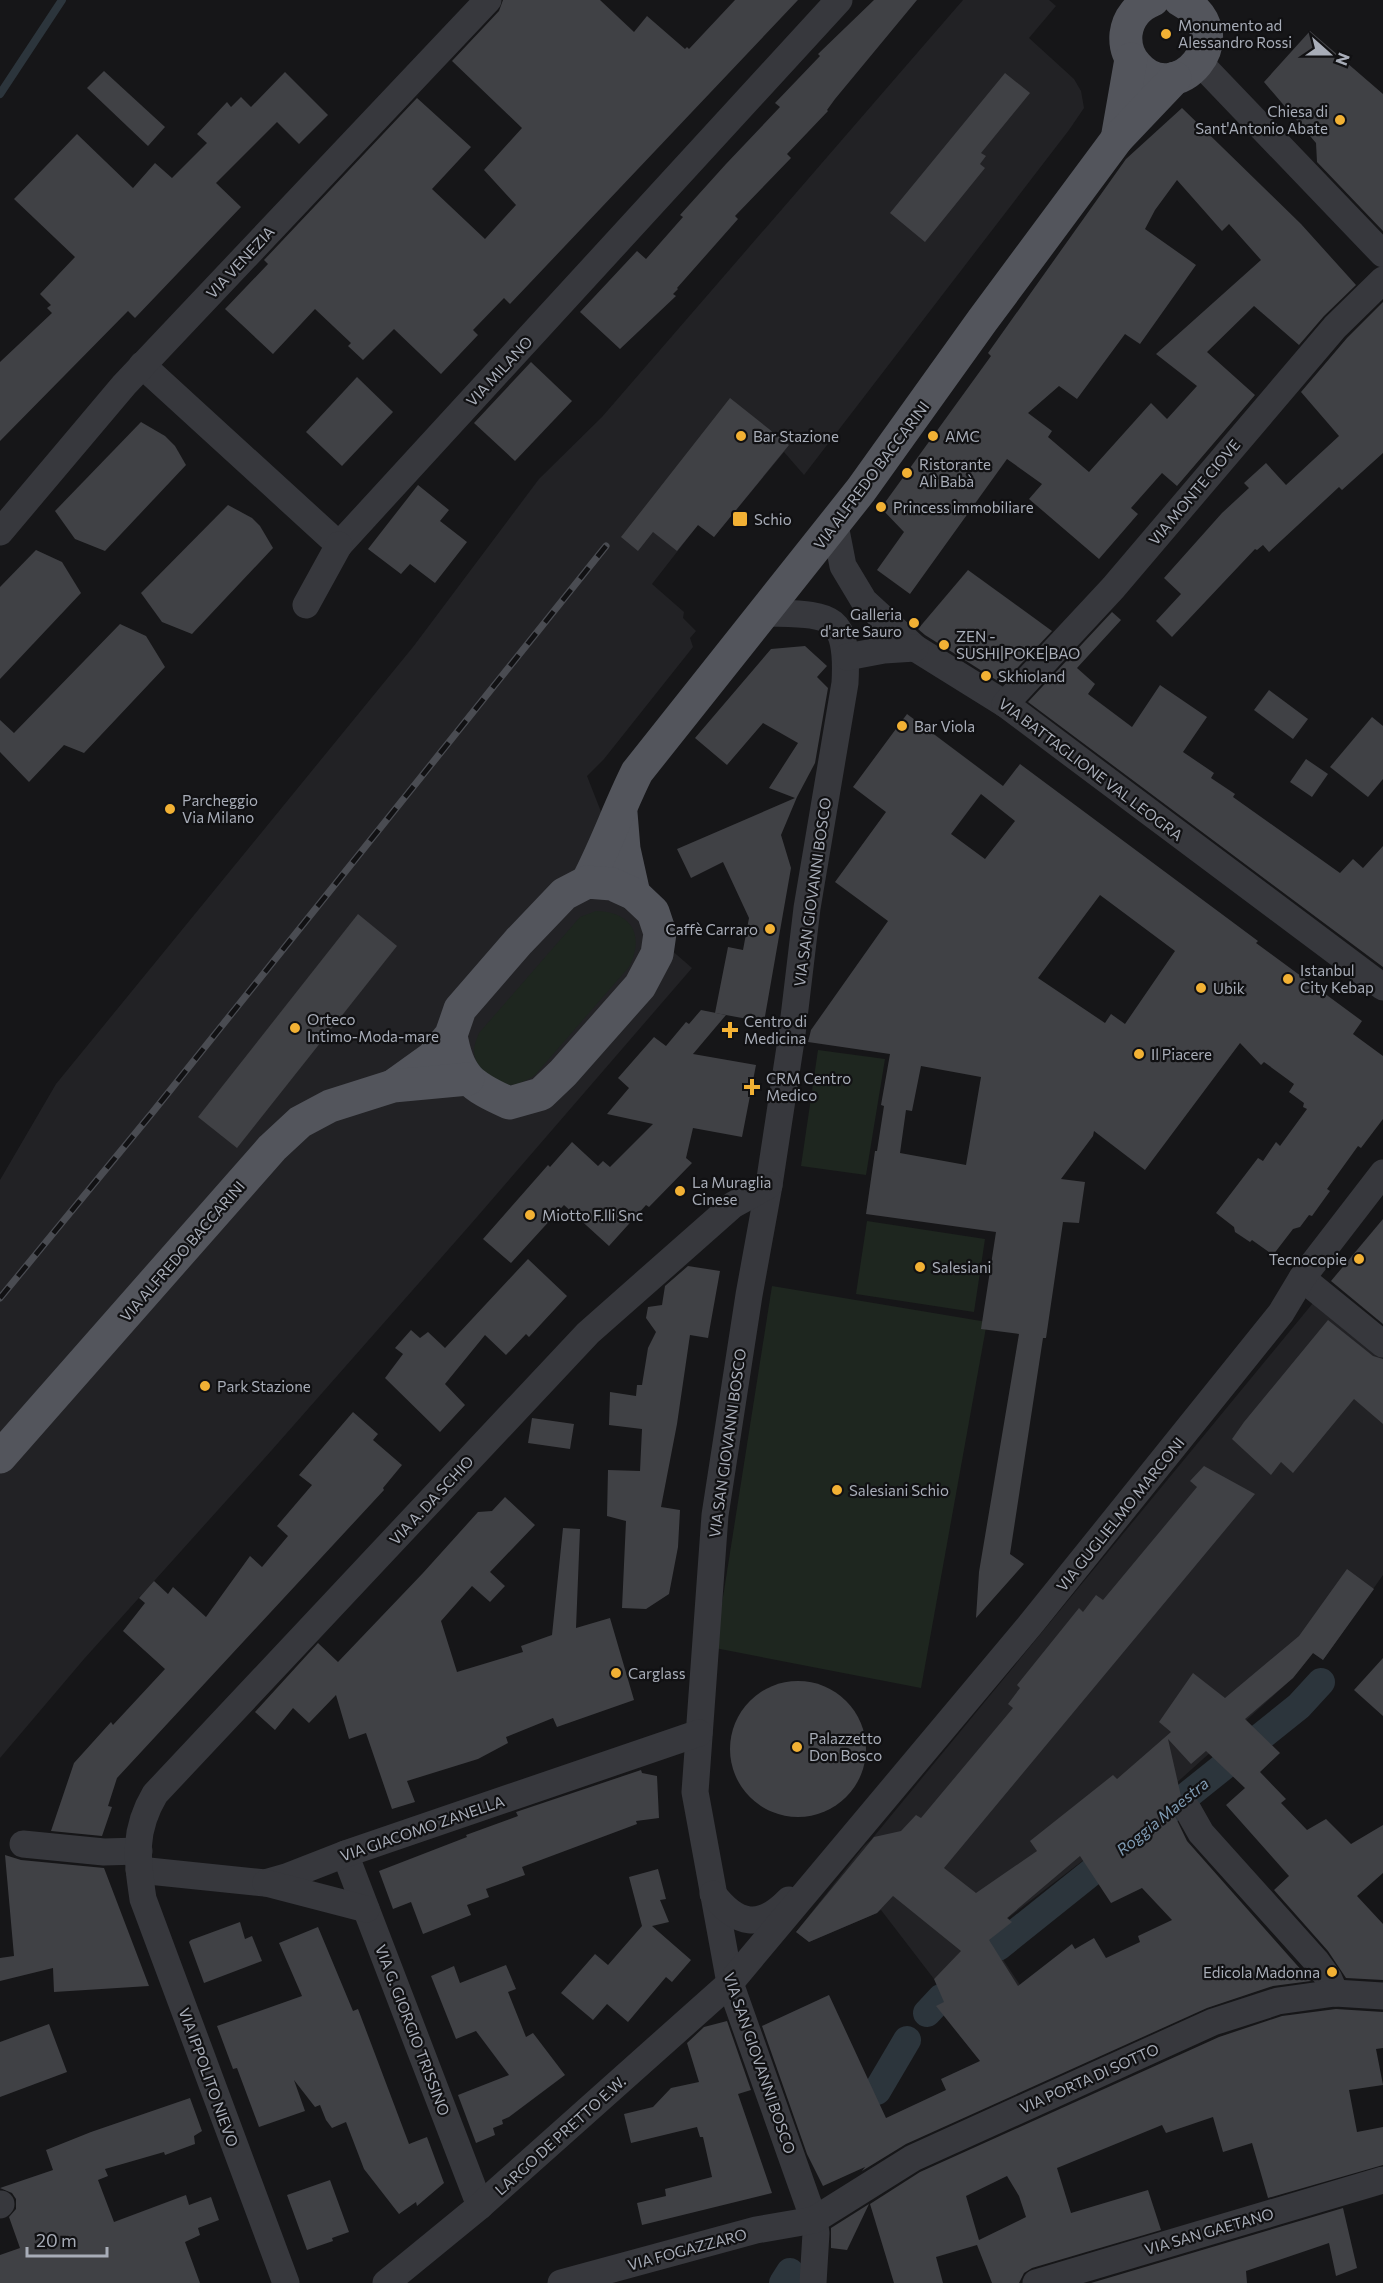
<svg xmlns="http://www.w3.org/2000/svg" width="1383" height="2283" viewBox="0 0 1383 2283" font-family="Commissioner,sans-serif">
<style>
.built{fill:#222225}
.green{fill:#1e261f}
.lines{fill:none;stroke-linecap:round;stroke-linejoin:round}
.stream{stroke:#2c353c;stroke-width:8}
.canal{stroke:#2c353c;stroke-width:28}
.building{fill:#404145;fill-rule:evenodd}
.minor{stroke:#37383d;stroke-width:27}
.major{stroke:#53555c;stroke-width:33}
.rail-casing{stroke:#4a4c52;stroke-width:7}
.rail{stroke:#111113;stroke-width:4.5;stroke-dasharray:14;stroke-linecap:butt}
.poi-dot{fill:#f2b134;stroke:#111113;stroke-width:2}
.labels{text-anchor:middle;dominant-baseline:central;stroke-width:4.5;stroke-linejoin:round;paint-order:stroke}
.poi-label{font-size:15px;fill:#a8adb8;stroke:#111113;text-anchor:start}
.street-label{font-size:15px;fill:#a8adb8;stroke:#111113}
.water-label{font-size:16px;font-style:italic;fill:#7f9bb3;stroke:#111113}
</style>
<rect width="100%" height="100%" fill="#161618"/>
<g class="built">
<polygon points="963,0 1049,0 1056,6 1029,38 1074,79 1081,91 1084,108 1069,130 804,475 784,452 714,537 698,525 652,584 684,612 683,618 696,631 690,638 693,647 604,759 587,776 647,929 692,968 470,1225 271,1451 84,1659 0,1758 0,1180 56,1084 413,647 539,479 602,417"/>
<polygon points="1322,1292 1383,1343 1383,1575 1323,1660 1313,1653 1293,1678 1132,1823 1008,1918 1012,1922 990,1940 1042,2018 950,1963 934,1979 881,1910 877,1913 809,1942 796,1932 864,1846 871,1840"/>
</g>
<g class="green">
<path d="M596 911C632 912 645 935 629 967L535 1075C519 1086 503 1090 488 1076 480 1068 475 1063 474 1051 474 1045 477 1038 479 1033L580 917Z"/>
<polygon points="818,1050 885,1059 866,1175 801,1166"/>
<polygon points="867,1221 985,1239 974,1312 856,1294"/>
<polygon points="772,1286 987,1322 921,1688 715,1648"/>
</g>
<g class="lines">
<polyline class="stream" points="0,94 62,0"/>
<g class="canal">
<polyline points="998,1947 1299,1706 1321,1682"/>
<polyline points="927,2013 941,1998"/>
<polyline points="877,2091 907,2040"/>
<polyline points="783,2283 790,2272"/>
</g>
</g>
<g class="building">
<polygon points="503,0 600,0 634,32 647,16 685,49 687,47 689,49 735,0 798,0 510,304 504,298 473,330 478,335 441,374 394,329 363,360 348,346 351,343 315,309 273,354 225,309 268,264 264,260 417,98 471,147 432,189 485,239 516,205 484,170 522,128 452,61 499,11"/>
<polygon points="874,0 917,0 835,99 827,110 828,111 787,154 791,158 735,216 738,219 677,288 678,289 673,294 676,296 620,349 580,312 637,251 646,259 683,217 680,215 726,164 780,107 775,103 820,56 818,54"/>
<polygon points="1310,31 1383,94 1383,231 1317,162 1316,143 1264,82"/>
<polygon points="104,71 165,127 148,146 87,88"/>
<polygon points="285,72 328,115 299,144 277,122 216,183 241,207 135,318 128,311 0,441 0,362 52,313 47,308 51,305 40,294 75,257 14,199 77,134 133,188 155,163 172,178 207,143 197,134 227,102 231,107 241,97 251,107"/>
<polygon points="1005,73 1030,93 981,153 986,156 980,164 985,168 925,242 890,213"/>
<path d="M1182 108 1301 224 1356 285 1324 316 1299 345 1254 306 1207 352 1255 395 1177 486 1162 473 1131 508 1138 514 1099 559 1029 499 1042 484 1007 459 910 594 877 570 904 532 881 508 991 356 988 353 1126 159ZM1177 180 1222 231 1229 224 1261 260 1156 354 1197 386 1167 419 1151 403 1089 472 1048 437 1052 431 1028 413 1059 386 1077 399 1125 334 1140 344 1196 265 1145 229 1155 210Z"/>
<polygon points="1383,302 1383,453 1342,490 1339,487 1269,552 1263,545 1257,550 1255,549 1172,637 1156,621 1181,594 1164,578 1222,513 1249,488 1244,483 1266,463 1286,485 1339,436 1301,392 1347,338"/>
<polygon points="531,362 572,401 515,461 474,423"/>
<polygon points="357,377 393,412 342,466 306,432"/>
<polygon points="730,398 789,445 714,537 698,525 677,551 653,532 638,551 621,537"/>
<polygon points="141,422 165,436 175,446 186,465 105,551 75,539 55,511"/>
<polygon points="418,485 449,510 440,521 467,542 435,583 410,564 401,574 368,549"/>
<polygon points="228,505 252,518 260,526 273,548 192,634 162,622 141,593"/>
<polygon points="36,550 62,562 81,593 0,679 0,587"/>
<polygon points="968,570 1052,631 1003,683 1001,683 925,635 918,629"/>
<polygon points="1112,612 1121,620 1077,668 1095,684 1088,694 1132,727 1160,685 1207,717 1183,752 1214,773 1211,778 1235,794 1233,797 1340,873 1353,859 1363,868 1383,846 1383,967 1028,702"/>
<polygon points="120,624 146,636 165,667 84,753 64,745 29,782 0,752 0,720 14,733"/>
<polygon points="805,646 827,666 817,677 828,688 815,763 797,797 781,835 791,868 764,1022 715,1013 728,947 743,950 749,918 723,862 691,878 677,849 795,798 769,788 798,743 763,723 727,765 695,738 771,649"/>
<polygon points="1269,690 1308,719 1293,739 1254,710"/>
<path d="M907 714 1003 786 1020 764 1258 941 1256 943 1362 1021 1353 1034 1383 1056V1119L1361 1148 1358 1146 1327 1189 1330 1191 1312 1216 1309 1215 1300 1227 1293 1229 1273 1255 1252 1240 1250 1242 1235 1232 1234 1227 1216 1213 1258 1158 1263 1161 1276 1142 1280 1146 1307 1109 1303 1107 1304 1103 1289 1092 1294 1084 1264 1062 1261 1065 1240 1043 1145 1170 1094 1131 1093 1136 1061 1179 1085 1182 1079 1223 1063 1222 1046 1338H1043L1010 1554 1024 1564 976 1618 979 1572 1019 1334 981 1329 996 1232 866 1214 875 1151H877L884 1106 881 1105 890 1054 808 1042 811 1030 888 921 835 882 886 812 853 787ZM981 794 1015 821 985 859 951 834ZM1100 895 1175 951 1125 1024 1111 1014 1105 1023 1038 978ZM921 1066 981 1077 966 1165 900 1153 906 1110 912 1111Z"/>
<polygon points="1372,717 1383,726 1383,779 1368,797 1330,767"/>
<polygon points="1306,759 1328,774 1312,797 1290,782"/>
<polygon points="358,914 397,946 237,1148 198,1117"/>
<polygon points="701,1010 726,1015 693,1054 756,1065 742,1137 693,1128 686,1158 692,1163 649,1207 646,1205 609,1246 564,1205 511,1263 483,1239 548,1165 550,1167 572,1142 598,1166 603,1161 610,1167 653,1124 607,1114 629,1088 618,1078 654,1037 666,1046 686,1022 689,1024"/>
<polygon points="1383,1219 1383,1324 1331,1281"/>
<polygon points="528,1259 567,1296 529,1337 526,1334 506,1355 485,1335 445,1384 465,1405 440,1432 385,1378 403,1354 395,1348 411,1330 420,1338 428,1332 445,1348"/>
<polygon points="688,1266 720,1271 708,1338 690,1335 677,1424 661,1507 680,1510 678,1547 669,1594 646,1609 622,1608 626,1521 607,1516 608,1470 640,1471 642,1429 609,1425 610,1392 636,1396 637,1385 642,1385 648,1348 656,1332 646,1318 648,1307 662,1305 665,1286"/>
<polygon points="1328,1320 1373,1356 1383,1359 1383,1424 1354,1399 1293,1473 1281,1462 1271,1475 1232,1439 1244,1422"/>
<polygon points="353,1412 378,1434 373,1440 402,1465 383,1488 384,1490 117,1778 108,1806 112,1807 102,1836 51,1831 74,1763 111,1722 113,1725 165,1669 123,1631 145,1603 139,1598 154,1581 168,1594 173,1587 206,1617 250,1556 262,1567 288,1536 277,1526 312,1485 299,1475"/>
<polygon points="532,1418 574,1424 570,1449 528,1443"/>
<path d="M1204 1466 1255 1494 944 1868 976 1893 1037 1851 1030 1841 1113 1775 1117 1779 1171 1732 1159 1722 1193 1673 1225 1698 1299 1636 1347 1569 1374 1589 1323 1660 1313 1653 1293 1678 1245 1719 1280 1753 1260 1772 1286 1799 1281 1803 1307 1830 1326 1819 1351 1844 1383 1825V1873L1357 1896 1383 1924V1980L1346 1978 1328 1951 1274 1890 1289 1876 1226 1805 1245 1788 1206 1751 1191 1764 1168 1739 1181 1796 1174 1803 1172 1810 1187 1841 1311 1981 1273 1986 1207 2008 906 2144 862 2171 865 2167 823 2186 807 2154 762 2026 829 1995 886 2118 946 2090 941 2079 980 2061 936 2006 944 2002 934 1979 961 1951 893 1896 877 1913 809 1942 796 1932 874 1837 901 1831 916 1815 921 1818 1013 1708 1008 1704 1020 1688 1017 1685 1079 1608 1083 1612 1096 1595 1103 1600 1197 1487 1190 1481ZM1080 1856 1111 1903 1142 1888 1172 1920 1138 1936 1140 1942 1106 1958 1094 1938 1075 1949 1072 1944 1018 1986 989 1940 1012 1922 1007 1918Z"/>
<polygon points="505,1497 535,1525 490,1572 505,1586 490,1602 472,1586 441,1621 457,1672 523,1652 521,1646 552,1635 563,1528 580,1529 576,1628 610,1618 634,1700 557,1727 553,1718 506,1737 508,1743 478,1759 407,1781 415,1802 392,1809 366,1733 349,1739 336,1695 309,1723 293,1708 275,1730 255,1712 318,1643 338,1662 423,1573 478,1512 492,1511"/>
<polygon points="1383,1658 1383,1716 1354,1690"/>
<circle cx="798" cy="1749" r="68"/>
<polygon points="641,1770 642,1773 657,1776 659,1818 636,1821 637,1824 522,1867 525,1875 486,1889 489,1897 467,1905 471,1915 423,1934 411,1902 393,1909 379,1871 467,1837 466,1835 518,1816 516,1812"/>
<polygon points="5,1855 21,1860 104,1868 149,1986 54,1992 53,1968 0,1981 0,1958 14,1956"/>
<polygon points="658,1869 666,1899 660,1900 669,1922 652,1926 691,1960 672,1982 666,1977 628,2022 607,2004 593,2020 561,1993 595,1954 608,1965 642,1926 629,1877"/>
<polygon points="240,1922 245,1939 252,1936 262,1961 204,1983 189,1942 191,1940"/>
<polygon points="318,1927 353,2011 358,2009 409,2144 427,2137 444,2183 417,2206 416,2202 399,2214 364,2169 346,2122 332,2128 326,2120 320,2105 315,2107 294,2080 305,2111 259,2127 237,2068 233,2069 217,2026 302,1996 279,1943"/>
<polygon points="506,1965 516,1989 508,1992 526,2037 533,2033 565,2075 509,2117 502,2120 503,2124 493,2128 495,2135 476,2143 458,2095 509,2075 476,2031 456,2039 431,1976 454,1966 460,1983"/>
<path d="M1336 2009 1383 2012V2048L1376 2049 1383 2085 1349 2090 1357 2132 1383 2127V2165L1268 2198 1252 2143 1223 2152 1213 2117 1166 2133 1162 2125 1057 2168 1071 2213 1148 2190 1161 2230 1032 2268 1024 2273 1019 2283H992L977 2245 936 2257 943 2283H894L870 2204 920 2172 1219 2037 1282 2016ZM1007 2176 1019 2196 1026 2217 979 2240 966 2196Z"/>
<polygon points="727,2021 751,2090 738,2094 772,2193 642,2225 637,2203 666,2196 665,2189 712,2177 703,2137 700,2137 697,2127 631,2143 624,2114 653,2107 671,2088 699,2082 687,2043 704,2027"/>
<polygon points="49,2024 67,2072 0,2097 0,2042"/>
<polygon points="190,2098 202,2131 194,2136 195,2144 165,2155 164,2152 105,2169 108,2176 98,2180 114,2222 186,2195 189,2205 211,2197 219,2220 198,2228 200,2235 185,2242 200,2283 0,2283 0,2255 20,2248 9,2217 16,2209 16,2199 12,2193 0,2188 53,2170 46,2150 91,2132"/>
<polygon points="330,2180 349,2232 332,2238 333,2241 307,2250 287,2195"/>
<polygon points="869,2204 847,2250 831,2248 831,2228"/>
<polygon points="1343,2208 1357,2268 1336,2276 1329,2243 1246,2271 1247,2283 1091,2283"/>
</g>
<g class="lines">
<g class="minor">
<polyline points="1199,62 1383,254"/>
<polyline points="142,365 339,545 839,0"/>
<polyline points="835,525 843,566 864,601 915,648 1005,704 1383,987"/>
<polyline points="0,532 124,385 488,0"/>
<polyline points="306,605 339,545"/>
<path d="M765 613C828 615 849 610 845 683L807 908 792 1034 769 1185 749 1295 715 1515 695 1792 730 1983 814 2220 816 2233 813 2283"/>
<polyline points="847,657 884,650 915,648"/>
<polyline points="1005,704 1113,588 1335,327 1383,280"/>
<polyline points="1302,1278 1383,1344"/>
<polyline points="1188,1810 1201,1833 1316,1961 1329,1979 1335,1993"/>
<polyline points="23,1844 104,1852 139,1851"/>
<polyline points="345,1854 480,2206"/>
<polyline points="139,1870 265,1883 286,1877 345,1854 699,1733"/>
<polyline points="266,1883 366,1909"/>
<path d="M713 1894C737 1925 760 1930 789 1900"/>
<polyline points="0,2205 1,2204"/>
<path d="M286 2283 143 1899C137 1858 133 1831 155 1794L588 1333 733 1205 769 1185"/>
<polyline points="386,2283 480,2206 730,1983 1030,1625 1281,1313 1302,1278 1383,1173"/>
<polyline points="561,2283 756,2230 814,2220 913,2158 1213,2022 1278,2001 1335,1993 1383,1996"/>
<polyline points="1036,2283 1383,2180"/>
</g>
<g class="major">
<path d="M1153 0C1138 6 1128 18 1126 34 1125 45 1128 56 1136 65 1175 112 1245 35 1180 0"/>
<polyline points="1117,139 1131,59"/>
<polyline points="621,813 624,849 634,894"/>
<path d="M587 882C606 846 619 808 637 772L861 490 982 321 1117 139 1175 78"/>
<path d="M393 1086 432 1058 451 1035 460 1009 519 941 564 894 587 882 612 884 634 894 653 912 660 933 657 954 640 986 563 1073 541 1094 509 1103C471 1086 458 1077 451 1035"/>
<polyline points="0,1457 272,1148 300,1122 330,1106 393,1086 468,1079"/>
</g>
<defs>
<polyline id="rail" points="0,1298 152,1113 606,546"/>
</defs>
<use href="#rail" class="rail-casing"/>
<use href="#rail" class="rail"/>
</g>
<g class="poi-dot">
<circle cx="1166" cy="34" r="6"/>
<circle cx="1340" cy="120" r="6"/>
<circle cx="741" cy="436" r="6"/>
<circle cx="933" cy="436" r="6"/>
<circle cx="907" cy="473" r="6"/>
<circle cx="881" cy="507" r="6"/>
<rect x="732" y="511" width="16" height="16" rx="3"/>
<circle cx="914" cy="623" r="6"/>
<circle cx="944" cy="645" r="6"/>
<circle cx="986" cy="676" r="6"/>
<circle cx="902" cy="726" r="6"/>
<circle cx="170" cy="809" r="6"/>
<circle cx="770" cy="929" r="6"/>
<circle cx="1288" cy="979" r="6"/>
<circle cx="1201" cy="988" r="6"/>
<circle cx="295" cy="1028" r="6"/>
<path d="M727 1021h6v6h6v6h-6v6h-6v-6h-6v-6h6z"/>
<circle cx="1139" cy="1054" r="6"/>
<path d="M749 1078h6v6h6v6h-6v6h-6v-6h-6v-6h6z"/>
<circle cx="680" cy="1191" r="6"/>
<circle cx="530" cy="1215" r="6"/>
<circle cx="1359" cy="1259" r="6"/>
<circle cx="920" cy="1267" r="6"/>
<circle cx="205" cy="1386" r="6"/>
<circle cx="837" cy="1490" r="6"/>
<circle cx="616" cy="1673" r="6"/>
<circle cx="797" cy="1747" r="6"/>
<circle cx="1332" cy="1972" r="6"/>
</g>
<g class="labels">
<g class="poi-label">
<text x="1178" y="25">Monumento ad<tspan x="1178" dy="17">Alessandro Rossi</tspan></text>
<text x="1328" y="111" text-anchor="end">Chiesa di<tspan x="1328" dy="17">Sant'Antonio Abate</tspan></text>
<text x="753" y="436">Bar Stazione</text>
<text x="945" y="436">AMC</text>
<text x="919" y="464">Ristorante<tspan x="919" dy="17">Alì Babà</tspan></text>
<text x="893" y="507">Princess immobiliare</text>
<text x="754" y="519">Schio</text>
<text x="902" y="614" text-anchor="end">Galleria<tspan x="902" dy="17">d'arte Sauro</tspan></text>
<text x="956" y="636">ZEN -<tspan x="956" dy="17">SUSHI|POKE|BAO</tspan></text>
<text x="998" y="676">Skhioland</text>
<text x="914" y="726">Bar Viola</text>
<text x="182" y="800">Parcheggio<tspan x="182" dy="17">Via Milano</tspan></text>
<text x="758" y="929" text-anchor="end">Caffè Carraro</text>
<text x="1300" y="970">Istanbul<tspan x="1300" dy="17">City Kebap</tspan></text>
<text x="1213" y="988">Ubik</text>
<text x="307" y="1019">Orteco<tspan x="307" dy="17">Intimo-Moda-mare</tspan></text>
<text x="744" y="1021">Centro di<tspan x="744" dy="17">Medicina</tspan></text>
<text x="1151" y="1054">Il Piacere</text>
<text x="766" y="1078">CRM Centro<tspan x="766" dy="17">Medico</tspan></text>
<text x="692" y="1182">La Muraglia<tspan x="692" dy="17">Cinese</tspan></text>
<text x="542" y="1215">Miotto F.lli Snc</text>
<text x="1347" y="1259" text-anchor="end">Tecnocopie</text>
<text x="932" y="1267">Salesiani</text>
<text x="217" y="1386">Park Stazione</text>
<text x="849" y="1490">Salesiani Schio</text>
<text x="628" y="1673">Carglass</text>
<text x="809" y="1738">Palazzetto<tspan x="809" dy="17">Don Bosco</tspan></text>
<text x="1320" y="1972" text-anchor="end">Edicola Madonna</text>
</g>
<g class="street-label">
<text transform="translate(240 262) rotate(-47)">VIA VENEZIA</text>
<text transform="translate(499 371) rotate(-47)">VIA MILANO</text>
<text transform="translate(871 475) rotate(-53)">VIA ALFREDO BACCARINI</text>
<text transform="translate(1194 492) rotate(-50)">VIA MONTE CIOVE</text>
<text transform="translate(1091 769) rotate(37)">VIA BATTAGLIONE VAL LEOGRA</text>
<text transform="translate(812 892) rotate(-82)">VIA SAN GIOVANNI BOSCO</text>
<text transform="translate(182 1251) rotate(-49)">VIA ALFREDO BACCARINI</text>
<text transform="translate(727 1443) rotate(-82)">VIA SAN GIOVANNI BOSCO</text>
<text transform="translate(431 1500) rotate(-47)">VIA A. DA SCHIO</text>
<text transform="translate(1120 1514) rotate(-51)">VIA GUGLIELMO MARCONI</text>
<text transform="translate(422 1828) rotate(-19)">VIA GIACOMO ZANELLA</text>
<text transform="translate(413 2030) rotate(69)">VIA G. GIORGIO TRISSINO</text>
<text transform="translate(760 2063) rotate(71)">VIA SAN GIOVANNI BOSCO</text>
<text transform="translate(209 2077) rotate(70)">VIA IPPOLITO NIEVO</text>
<text transform="translate(1089 2078) rotate(-24)">VIA PORTA DI SOTTO</text>
<text transform="translate(560 2135) rotate(-42)">LARGO DE PRETTO E.W.</text>
<text transform="translate(1209 2231) rotate(-16)">VIA SAN GAETANO</text>
<text transform="translate(687 2249) rotate(-15)">VIA FOGAZZARO</text>
</g>
<g class="water-label">
<text transform="translate(1162 1816) rotate(-39)">Roggia Maestra</text>
</g>
</g>
<g transform="translate(1329 54) rotate(111)" stroke="#111113" stroke-width="4.5" paint-order="stroke">
<path d="M0-4.5L10 22L0 15L-10 22Z" fill="#a8adb8"/>
<text y="-9" font-size="16" font-weight="bold" text-anchor="middle" fill="#a8adb8">N</text>
</g>
<path d="M27 2247v9h80v-9" fill="none" stroke="#a8adb8" stroke-width="3"/>
<text x="36" y="2247" font-size="18" fill="#a8adb8" stroke="#111113" stroke-width="4.5" paint-order="stroke">20 m</text>
</svg>
